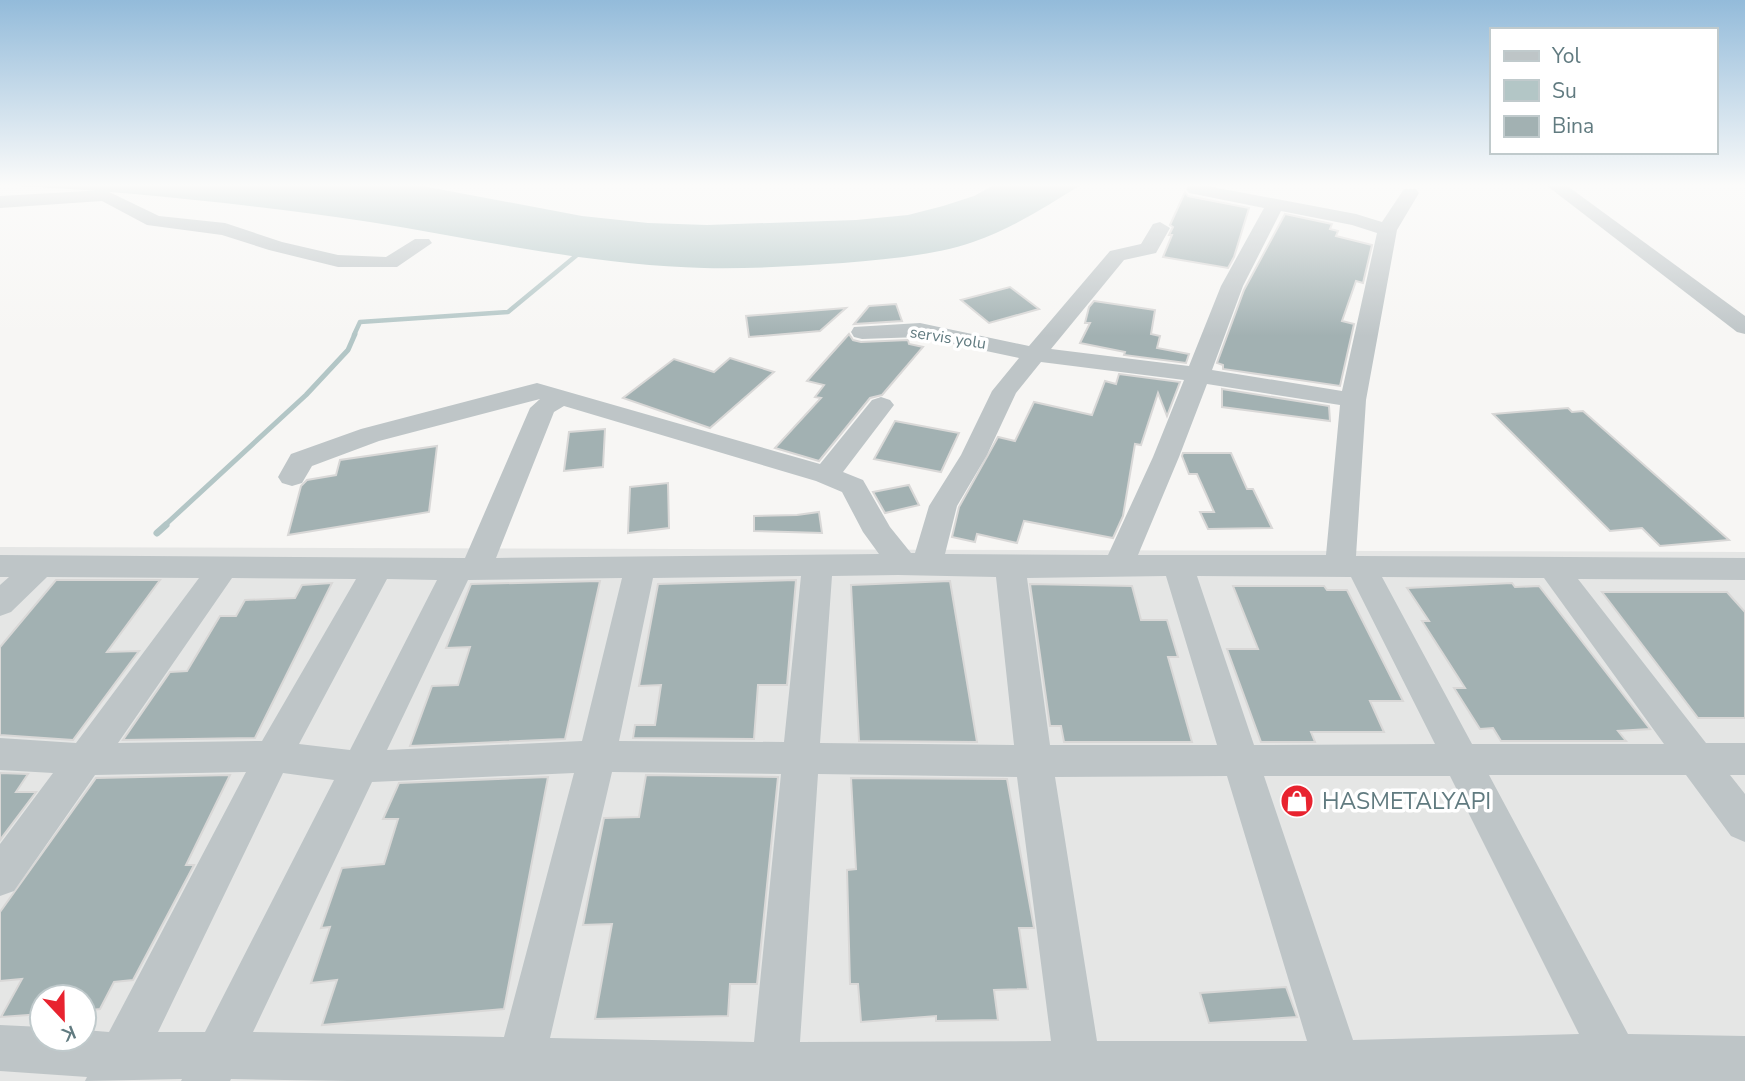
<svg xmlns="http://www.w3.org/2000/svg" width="1745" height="1081" viewBox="0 0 1745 1081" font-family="'Nunito Sans',sans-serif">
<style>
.built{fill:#e5e6e5;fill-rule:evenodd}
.water{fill:#b3c6c6}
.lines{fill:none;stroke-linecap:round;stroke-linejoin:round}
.stream-far2{stroke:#b3c6c6;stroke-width:4.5}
.stream-far1{stroke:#b3c6c6;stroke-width:5}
.stream{stroke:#b3c6c6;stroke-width:7}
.building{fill:#a2b1b2;stroke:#d9d8d7;stroke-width:2}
.minor{fill:#bec5c7;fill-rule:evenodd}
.labels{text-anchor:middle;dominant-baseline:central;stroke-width:7;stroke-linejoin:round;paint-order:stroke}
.far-street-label{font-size:16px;fill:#617b80;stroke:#fff}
.near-poi-label{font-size:23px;fill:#617b80;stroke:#fff;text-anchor:start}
</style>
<rect width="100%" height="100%" fill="#f7f6f4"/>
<path class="built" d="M0 547 1745 552V1081H0ZM42 997H84V1039H42Z"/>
<path class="water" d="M2 185H417L582 216 648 223 707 225 856 220 908 215 943 206 974 196 994 185H1081C1046 206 1012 229 973 242 932 256 886 259 843 263 797 266 750 269 704 268 592 265 481 240 370 222 248 204 125 191 2 185Z"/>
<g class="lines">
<polyline class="stream-far2" points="354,335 360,322 508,312 583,250"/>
<polyline class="stream-far1" points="164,526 306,395 348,350 355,334"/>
<polyline class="stream" points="157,533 166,525"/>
</g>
<g class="building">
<polygon points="1185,192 1188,196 1249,208 1234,257 1228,268 1163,257 1172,235 1169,235 1173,227 1170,225"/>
<polygon points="1285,214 1332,224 1330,229 1338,231 1336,236 1372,245 1363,283 1356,281 1342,321 1354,324 1340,386 1223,369 1223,365 1217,363 1244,290"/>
<polygon points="1010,287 1039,309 989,323 961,300"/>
<polygon points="1094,301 1155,310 1151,334 1160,336 1157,348 1189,354 1186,363 1124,355 1125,352 1080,343 1090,323 1085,323 1089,307"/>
<polygon points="896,304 902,321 854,324 869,306"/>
<polygon points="846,308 820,331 749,337 746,316"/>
<polygon points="849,334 853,340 861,342 908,340 909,344 923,347 882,395 870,398 819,461 775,448 821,398 815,397 824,385 807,381"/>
<polygon points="730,358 774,372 710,428 623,398 674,359 714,372"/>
<polygon points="1119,374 1180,382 1167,416 1158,393 1141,445 1135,444 1123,516 1113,538 1024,521 1017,543 977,534 975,542 952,537 959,507 998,437 1015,441 1034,402 1092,415 1105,381 1116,384"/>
<polygon points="1222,389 1329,406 1330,421 1222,407"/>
<polygon points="1568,408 1572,412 1583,411 1729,540 1660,546 1642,528 1610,531 1493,414"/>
<polygon points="895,421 959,433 941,472 874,459"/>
<polygon points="605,429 603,467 564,471 569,432"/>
<polygon points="437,446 429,512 288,535 301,486 307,480 336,475 340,460"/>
<polygon points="1183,453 1231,453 1247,489 1253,489 1272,528 1208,529 1200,512 1214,512 1197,474 1189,474 1182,456"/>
<polygon points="668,483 669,528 628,533 630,487"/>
<polygon points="909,485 919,505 885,513 873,492"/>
<polygon points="819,512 822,533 754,531 754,516 797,515"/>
<polygon points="56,580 160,580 107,652 139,651 73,740 0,735 0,647"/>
<polygon points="796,580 787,685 758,685 754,739 633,738 635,725 655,725 661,685 639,686 658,584"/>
<polygon points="600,581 565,739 410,746 432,686 458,685 470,647 446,648 471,584"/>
<polygon points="950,581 977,742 859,741 851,585"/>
<polygon points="332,583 255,738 123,740 170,672 187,671 220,616 236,616 245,600 295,598 302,585"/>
<polygon points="1512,583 1515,587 1539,586 1650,729 1618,731 1626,741 1501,741 1493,728 1480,729 1454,688 1465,688 1422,621 1429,621 1407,588"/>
<polygon points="1030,584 1132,586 1141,620 1167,620 1178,657 1168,657 1192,742 1064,742 1061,726 1050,726"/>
<polygon points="1233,586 1324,586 1327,590 1347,590 1403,701 1370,701 1384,732 1311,732 1315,742 1261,742 1227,649 1258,649"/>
<polygon points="1602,592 1727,592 1745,612 1745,718 1698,718"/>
<polygon points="0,773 28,774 16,792 36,792 0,840"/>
<polygon points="230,775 186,865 194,865 133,980 114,982 100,1009 84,1011 84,997 42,997 42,1014 1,1017 22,979 0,981 0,912 96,778"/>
<polygon points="646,775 778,777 757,984 730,984 728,1016 595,1019 612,924 583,925 604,818 639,817"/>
<polygon points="548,777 504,1009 322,1025 337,980 311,983 330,927 321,928 342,868 384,864 398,819 383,819 399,783"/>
<polygon points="851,778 1007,779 1034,928 1019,928 1028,989 994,990 998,1020 936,1021 936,1016 861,1022 858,984 850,984 847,870 856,869"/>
<polygon points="1286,987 1297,1017 1209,1023 1200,993"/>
</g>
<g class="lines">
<g class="minor">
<path d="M1189 185H1202L1356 214 1382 222 1404 189H1416L1419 193 1397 230 1366 400 1356 556 1745 558V580L1578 579 1706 743H1745V775H1730L1745 794V842L1731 836 1686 775H1489L1628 1034 1745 1036V1081H347L231 1079 230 1081H181L182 1079 85 1081 87 1077 0 1071V1025L42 1027V1039H84V1030L109 1032 246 772 95 775 14 891 0 896V844L53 773 0 770V738L76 743 199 578 47 577 11 612 0 616V585L9 577H0V555L465 558 530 408 540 399 379 441 312 466 302 483 292 486 282 483 278 477 291 454 361 429 537 383 820 464 872 400 881 397 890 400 894 405 843 472 863 480 890 527 911 553H915L929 506 961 455 992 391 1019 358 920 337 862 339 854 337 851 332 854 327 920 323 1029 346 1110 251 1141 244 1153 224 1160 222 1170 228 1156 253 1124 260 1051 349 1189 366 1221 286 1264 208 1189 193 1186 189ZM1281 211 1352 225 1377 233 1342 391 1212 370 1243 286ZM1041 362 1184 380 1153 457 1108 555 945 554 957 506 987 455 1016 393ZM1207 384 1340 405 1326 555H1138L1179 457ZM564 406 816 481 842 492 863 532 879 554 496 558 554 412ZM898 575 996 577 1014 745 820 743 832 576ZM801 576 784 742 619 741 653 578ZM1166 576 1217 745H1050L1027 578ZM1197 576 1351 577 1435 744 1254 745ZM1382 577 1544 578 1664 744H1472ZM232 578 356 579 262 741 118 743ZM622 578 582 741 387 750 468 580ZM387 579 437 580 350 750 299 744ZM612 772 781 774 754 1042 550 1038ZM283 773 334 780 205 1032H158ZM574 773 504 1037 253 1032 372 782ZM818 774 1017 777 1051 1041 800 1042ZM1227 776 1307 1041H1097L1055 777ZM1264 776H1450L1579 1034 1353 1040Z"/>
<polygon points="1546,185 1566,185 1745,316 1745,334 1737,332"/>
<polygon points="105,190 159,216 225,223 282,242 338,255 386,257 415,239 429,239 432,243 397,267 338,267 269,250 222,235 147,225 102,201 0,208 0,196"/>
</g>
</g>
<linearGradient id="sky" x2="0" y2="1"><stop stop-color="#93bbda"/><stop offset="0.55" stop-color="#fbfbfa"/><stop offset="1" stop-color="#fbfbfa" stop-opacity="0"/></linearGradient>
<rect width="1745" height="336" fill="url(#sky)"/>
<defs>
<symbol id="shop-disc" viewBox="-11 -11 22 22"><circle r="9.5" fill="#e8232f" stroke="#fff"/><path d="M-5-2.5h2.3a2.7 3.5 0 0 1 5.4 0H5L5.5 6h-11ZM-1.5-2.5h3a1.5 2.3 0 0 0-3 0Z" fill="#fff"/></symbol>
</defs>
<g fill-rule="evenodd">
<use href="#shop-disc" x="1278" y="782" width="38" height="38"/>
</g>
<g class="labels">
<g class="far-street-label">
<text transform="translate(948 338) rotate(9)">servis yolu</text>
</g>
<g class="near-poi-label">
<text x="1322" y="801">HASMETALYAPI</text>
</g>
</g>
<rect x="1490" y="28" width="228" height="126" fill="#ffffff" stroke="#c0cacc" stroke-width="2"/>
<rect x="1504" y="51" width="35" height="10" fill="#bec5c7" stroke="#c0cacc" stroke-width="2"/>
<text x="1552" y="63" font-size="21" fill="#617b80">Yol</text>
<rect x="1504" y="80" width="35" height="21" fill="#b3c6c6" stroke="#c0cacc" stroke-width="2"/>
<text x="1552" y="98" font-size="21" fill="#617b80">Su</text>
<rect x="1504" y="116" width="35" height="21" fill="#a2b1b2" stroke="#c0cacc" stroke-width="2"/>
<text x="1552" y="133" font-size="21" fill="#617b80">Bina</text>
<g transform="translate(63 1018) rotate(158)"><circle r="33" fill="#ffffff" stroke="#c0cacc" stroke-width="2"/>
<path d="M0-5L12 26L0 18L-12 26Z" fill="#e8232f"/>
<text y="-10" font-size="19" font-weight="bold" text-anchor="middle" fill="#617b80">K</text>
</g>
</svg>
